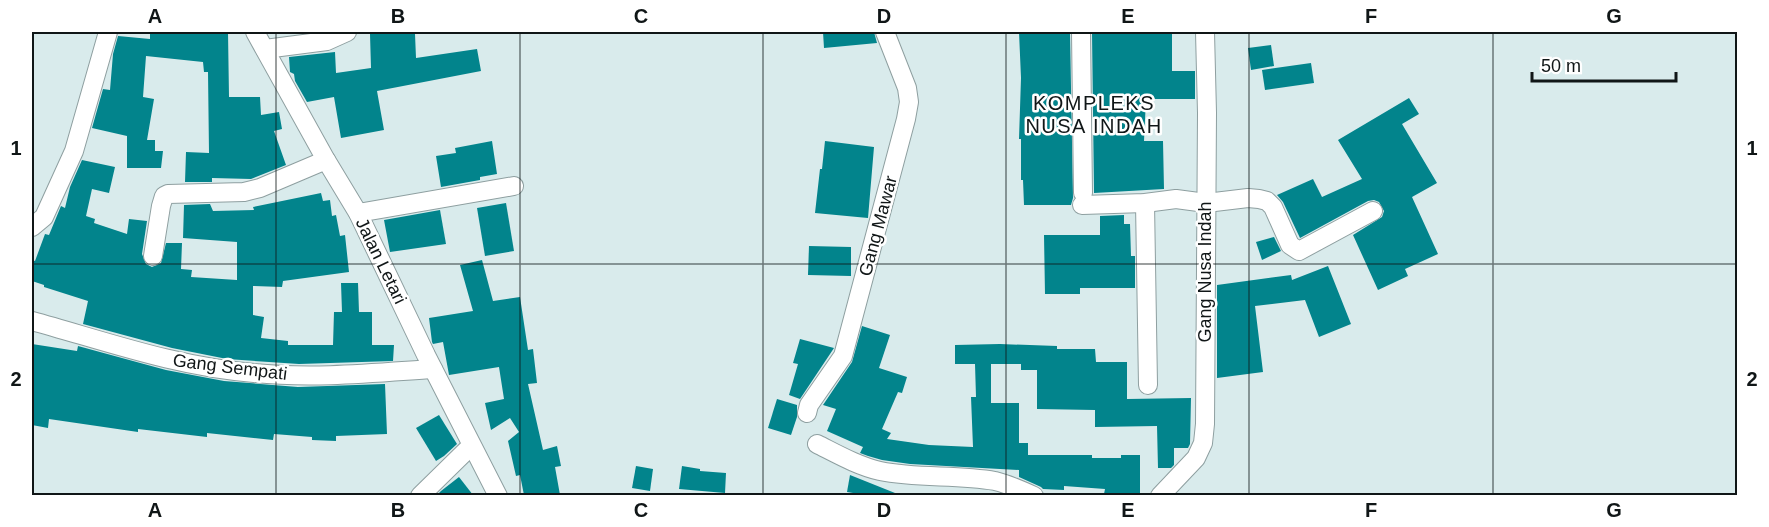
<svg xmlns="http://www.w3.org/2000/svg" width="1769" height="527" viewBox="0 0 1769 527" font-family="Helvetica,sans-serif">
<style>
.building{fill:#02848c}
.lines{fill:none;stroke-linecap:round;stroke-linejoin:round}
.minor-casing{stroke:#8e9fa0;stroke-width:20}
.minor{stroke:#fff;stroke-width:18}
.grid{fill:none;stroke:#101617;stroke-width:1.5;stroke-opacity:0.55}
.labels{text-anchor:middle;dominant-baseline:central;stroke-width:5;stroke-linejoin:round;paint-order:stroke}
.street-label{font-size:18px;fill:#101617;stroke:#fff}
.neighbourhood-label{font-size:20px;letter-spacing:1.5px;fill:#101617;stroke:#fff}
.neatline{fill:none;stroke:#101617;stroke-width:2}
.grid-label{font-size:20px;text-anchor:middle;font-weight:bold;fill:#101617}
</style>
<rect width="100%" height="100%" fill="#d9ebec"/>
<g class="building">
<polygon points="150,32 228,32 229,97 260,97 261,115 279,112 282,129 274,131 286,165 251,179 212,178 212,182 185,182 186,152 209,153 208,72 204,72 203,62 146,56 143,97 154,99 147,140 155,140 155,151 163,151 161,168 127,168 127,136 92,128 103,89 110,90 113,54 118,36 150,39"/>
<polygon points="823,32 874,32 877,43 824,48"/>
<polygon points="1019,32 1070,32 1073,198 1071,205 1024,205 1023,180 1021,180 1021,139 1019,139 1021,78"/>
<polygon points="1092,32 1172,32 1172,71 1195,71 1195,99 1146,99 1144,141 1163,141 1164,189 1094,193"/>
<polygon points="370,34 415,34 416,58 477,49 481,71 377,91 384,130 341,138 334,97 307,102 295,81 294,74 290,72 289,57 335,52 336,73 371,68"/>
<polygon points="1271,45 1274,66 1251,70 1248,48"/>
<polygon points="1311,63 1314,83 1265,90 1262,70"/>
<polygon points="1409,98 1419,114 1402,124 1437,183 1412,197 1438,254 1405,269 1408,276 1378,290 1353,235 1382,217 1384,211 1379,202 1374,200 1368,201 1300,238 1283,202 1277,195 1313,179 1322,197 1362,179 1338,140"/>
<polygon points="492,141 497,174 480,177 480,180 441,187 436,156 456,153 455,148"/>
<polygon points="825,141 874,147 868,218 815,213 820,169 822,169"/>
<polygon points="82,160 115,167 109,193 92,189 86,216 95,219 94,223 127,234 129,219 147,221 142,254 146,264 152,267 161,263 166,243 182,243 181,269 192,270 191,277 237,280 237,242 183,238 184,205 210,204 213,211 254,210 253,207 321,193 323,201 330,200 332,216 336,215 340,236 345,235 349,272 283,281 282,287 253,286 253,315 264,317 261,338 288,341 288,345 333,345 334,312 342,312 341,283 358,283 359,312 372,312 372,345 394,345 393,361 299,364 227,359 172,348 83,324 88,301 44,287 44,285 32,281 32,260 35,261 45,234 49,235 61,206 65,208 70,187"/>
<polygon points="506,203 514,251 485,256 477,208"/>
<polygon points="440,210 446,244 390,252 384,220"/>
<polygon points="1124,215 1124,224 1130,224 1131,256 1135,256 1135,288 1080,288 1080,294 1045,294 1044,235 1100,235 1100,216"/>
<polygon points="1274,237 1281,251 1262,260 1256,242"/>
<polygon points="809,246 851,247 851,276 808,275"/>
<polygon points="482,260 493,301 520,297 528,350 533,349 537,383 528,384 543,450 557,446 561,466 555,467 560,495 524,495 520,475 516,476 508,441 519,432 510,418 491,430 485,403 504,399 499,367 449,375 443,342 433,344 432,342 429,318 473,311 460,265"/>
<polygon points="1328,266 1351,324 1319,337 1305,300 1255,306 1263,372 1217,378 1217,285 1291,275 1292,280"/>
<polygon points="862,326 890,335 879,368 907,377 902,393 898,392 882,429 891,433 887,439 929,445 973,447 971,397 976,397 975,364 955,364 955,345 1000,344 1057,346 1057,349 1095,349 1096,362 1127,362 1127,399 1191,398 1190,444 1188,448 1174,448 1174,465 1171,468 1158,468 1157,426 1095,427 1095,410 1037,409 1037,370 1021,370 1021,364 991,364 991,403 1019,403 1019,443 1028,443 1028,455 1092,455 1092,458 1121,458 1121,455 1140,455 1140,494 1104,494 1105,489 1064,486 1064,490 1043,489 1041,487 1019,477 1019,470 910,464 882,460 868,456 860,453 863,447 827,431 836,409 823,405 852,362"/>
<polygon points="800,339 834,348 800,399 789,395 798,364 793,363"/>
<polygon points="32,344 77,351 78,346 166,370 224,381 298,387 385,384 387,434 336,436 336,441 312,440 312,437 274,434 273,440 207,433 207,437 138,429 138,432 49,419 48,428 32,425"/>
<polygon points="777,399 797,405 797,417 791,435 768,428"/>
<polygon points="439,415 457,444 444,456 436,461 416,428"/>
<polygon points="636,466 653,469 650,491 632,488"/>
<polygon points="682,466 700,469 700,471 726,473 725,493 679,489"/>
<polygon points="850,475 895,493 894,495 865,495 847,492"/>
<polygon points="459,477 473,495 437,495 441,491"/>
</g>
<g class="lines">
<defs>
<g id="minor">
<polyline points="255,32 326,160 358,213 426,355 498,496"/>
<polyline points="1081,32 1083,193"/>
<polyline points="265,49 327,41 347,32"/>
<polyline points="1145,203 1148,385"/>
<polyline points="1082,205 1145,203 1176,199 1206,203 1248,198 1259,199 1267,201 1273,207 1290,245 1299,251 1373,211"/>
<polyline points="358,213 514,186"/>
<polyline points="32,227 44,217 74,151 108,32"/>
<polyline points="153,256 161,206 164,196 168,194 244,192 260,188 326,160"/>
<path d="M32 321C105 341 177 367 254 373 314 379 373 373 433 369"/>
<polyline points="807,413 809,405 843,356 906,119 909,102 907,88 885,32"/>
<path d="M817 444C837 454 858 466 880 471 918 479 957 474 995 481 1008 484 1021 490 1034 496"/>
<polyline points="420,496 471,446"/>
<polyline points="1160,496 1196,458 1203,443 1205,424 1207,113 1205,32"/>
</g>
</defs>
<use href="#minor" class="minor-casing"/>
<use href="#minor" class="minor"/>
</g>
<path class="grid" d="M276 32V496M520 32V496M763 32V496M1006 32V496M1249 32V496M1493 32V496M32 264H1738"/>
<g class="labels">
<g class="street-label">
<text transform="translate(878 226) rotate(-75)">Gang Mawar</text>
<text transform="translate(381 261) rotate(64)">Jalan Letari</text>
<text transform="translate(1205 272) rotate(-90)">Gang Nusa Indah</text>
<text transform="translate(230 367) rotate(7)">Gang Sempati</text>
</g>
<g class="neighbourhood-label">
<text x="1094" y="103">KOMPLEKS<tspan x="1094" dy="23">NUSA INDAH</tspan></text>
</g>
</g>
<rect width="1769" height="527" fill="none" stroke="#ffffff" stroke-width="66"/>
<path d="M1532 72v9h144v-9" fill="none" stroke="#101617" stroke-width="3"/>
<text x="1541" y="72" font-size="18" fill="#101617" stroke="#ffffff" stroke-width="4.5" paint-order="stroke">50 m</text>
<rect x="33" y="33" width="1703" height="461" class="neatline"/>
<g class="grid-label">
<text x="155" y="23">A</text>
<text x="398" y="23">B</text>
<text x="641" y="23">C</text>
<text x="884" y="23">D</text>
<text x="1128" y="23">E</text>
<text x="1371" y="23">F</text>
<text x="1614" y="23">G</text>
<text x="16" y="155">1</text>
<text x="1752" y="155">1</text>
<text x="16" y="386">2</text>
<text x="1752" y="386">2</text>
<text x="155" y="517">A</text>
<text x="398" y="517">B</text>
<text x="641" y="517">C</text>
<text x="884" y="517">D</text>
<text x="1128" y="517">E</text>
<text x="1371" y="517">F</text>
<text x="1614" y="517">G</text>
</g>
</svg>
